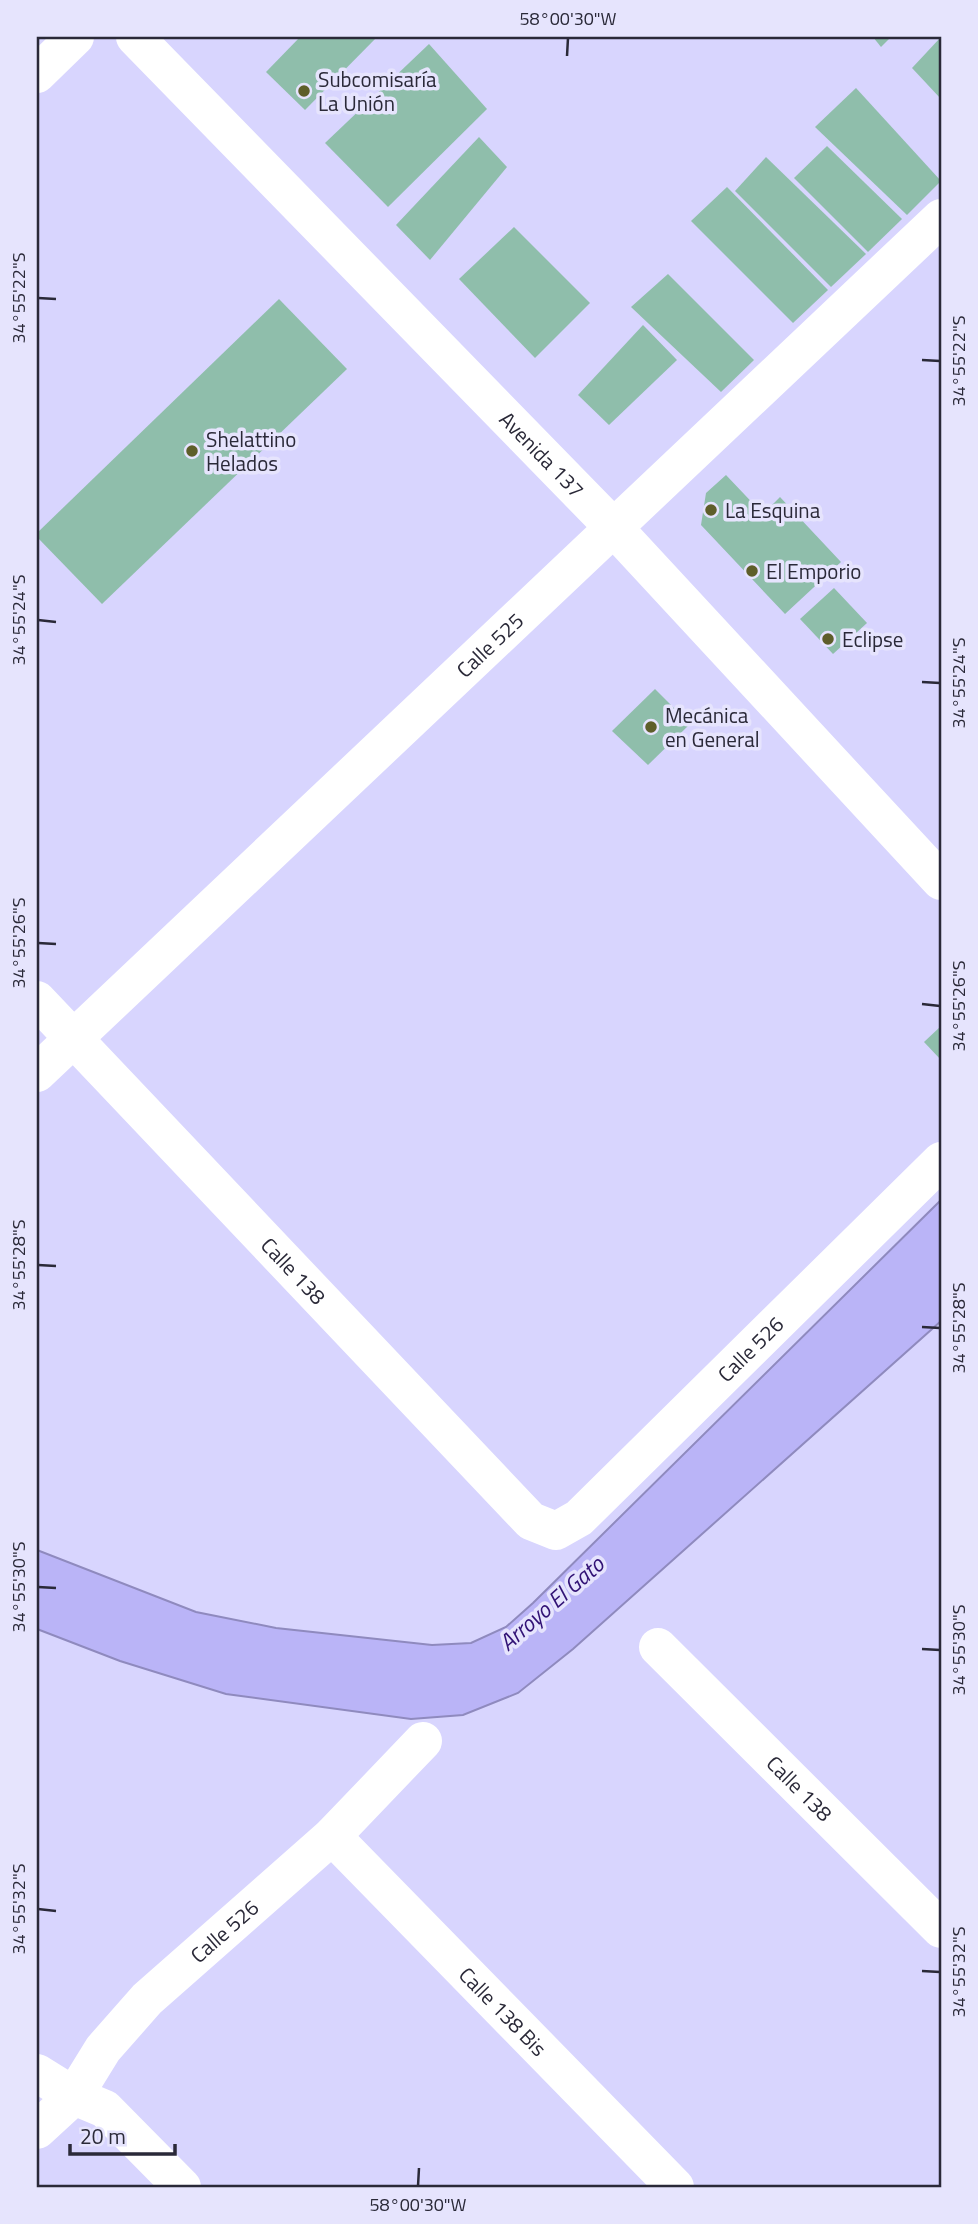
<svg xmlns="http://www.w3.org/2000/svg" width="978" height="2224" viewBox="0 0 978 2224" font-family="'Titillium Web',sans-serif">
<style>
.water{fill:#bab4f7;stroke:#8f8abe;stroke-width:2}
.building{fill:#8fbeab}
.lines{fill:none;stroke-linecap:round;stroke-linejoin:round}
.minor{stroke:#fff;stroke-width:38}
.ticks{fill:none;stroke:#2a2938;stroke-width:2.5}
.poi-dot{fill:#5e5e2a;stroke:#e6e4fd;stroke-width:2.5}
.labels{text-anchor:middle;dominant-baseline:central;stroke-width:7;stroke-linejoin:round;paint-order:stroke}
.poi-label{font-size:21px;fill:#2a2938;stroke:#e6e4fd;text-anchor:start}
.street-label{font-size:21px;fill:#2a2938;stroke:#e6e4fd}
.water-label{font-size:23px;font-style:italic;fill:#311275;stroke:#e6e4fd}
.neatline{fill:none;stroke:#2a2938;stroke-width:2.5}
.ticks-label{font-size:18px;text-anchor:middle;fill:#2a2938}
</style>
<rect width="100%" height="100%" fill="#d8d5fe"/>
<polygon class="water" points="941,1200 941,1321 573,1649 518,1693 463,1715 411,1719 226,1694 120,1661 37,1629 37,1550 196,1612 276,1628 432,1645 471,1643 506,1627 533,1603"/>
<g class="building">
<polygon points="300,37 377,37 305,110 266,72"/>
<polygon points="873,37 891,37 881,47"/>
<polygon points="941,37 941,99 912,68"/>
<polygon points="429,44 487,109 388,207 325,143"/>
<polygon points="856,88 941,181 907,215 815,127"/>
<polygon points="479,137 507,167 430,260 396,225"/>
<polygon points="827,146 902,219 868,252 794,178"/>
<polygon points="766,157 866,254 831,287 735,191"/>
<polygon points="727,187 828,290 793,323 691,221"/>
<polygon points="514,227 590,303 535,358 459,279"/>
<polygon points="668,274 754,360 721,392 631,307"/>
<polygon points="279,299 347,369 102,604 37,537 37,533"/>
<polygon points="643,325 677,360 609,425 578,395"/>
<polygon points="726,475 763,514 780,497 841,562 785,614 701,525 706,493"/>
<polygon points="834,588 867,623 833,654 800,619"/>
<polygon points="655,689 690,724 648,765 612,731"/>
<polygon points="941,1026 941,1060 924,1042"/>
</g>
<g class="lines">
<g class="minor">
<path id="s1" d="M135 37 613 527 941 881"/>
<polyline points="37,74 75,37"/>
<path id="s2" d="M37 1000 531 1521 556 1531 579 1518 941 1161"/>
<path id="s3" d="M37 1073 941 218"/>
<path id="s4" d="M658 1647 941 1929"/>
<path id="s5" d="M332 1836 675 2187"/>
<polyline points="37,2073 74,2096 105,2109 182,2187"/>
<path id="s6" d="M37 2130 74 2096 103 2049 147 1999 332 1836 423 1741"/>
</g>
</g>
<path class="ticks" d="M567 56 568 38M38 298 56 299M922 360 940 361M38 620 56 622M922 682 940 683M38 943 56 944M922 1004 940 1006M38 1265 56 1266M922 1327 940 1328M38 1587 56 1588M922 1649 940 1650M38 1909 56 1911M922 1971 940 1972M418 2186 419 2168"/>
<g class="poi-dot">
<circle cx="304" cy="91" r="7"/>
<circle cx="192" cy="451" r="7"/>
<circle cx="711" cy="510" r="7"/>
<circle cx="752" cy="571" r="7"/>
<circle cx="828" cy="639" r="7"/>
<circle cx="651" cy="727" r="7"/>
</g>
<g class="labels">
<g class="poi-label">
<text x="318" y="79">Subcomisaría<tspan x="318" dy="24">La Unión</tspan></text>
<text x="206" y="439">Shelattino<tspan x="206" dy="24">Helados</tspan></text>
<text x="725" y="510">La Esquina</text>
<text x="766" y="571">El Emporio</text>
<text x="842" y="639">Eclipse</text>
<text x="665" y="715">Mecánica<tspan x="665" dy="24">en General</tspan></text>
</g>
<g class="street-label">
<text stroke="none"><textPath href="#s1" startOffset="583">Avenida 137</textPath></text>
<text stroke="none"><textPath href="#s3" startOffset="623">Calle 525</textPath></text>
<text stroke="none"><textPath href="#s2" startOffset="373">Calle 138</textPath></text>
<text stroke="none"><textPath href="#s2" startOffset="1012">Calle 526</textPath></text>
<text stroke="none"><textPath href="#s4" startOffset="200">Calle 138</textPath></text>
<text stroke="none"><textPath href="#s6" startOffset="275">Calle 526</textPath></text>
<text stroke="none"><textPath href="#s5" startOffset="245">Calle 138 Bis</textPath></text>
</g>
<g class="water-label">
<text transform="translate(551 1603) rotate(-41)">Arroyo El Gato</text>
</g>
</g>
<rect width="978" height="2224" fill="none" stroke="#e6e4fd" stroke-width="77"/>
<path d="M70 2144v10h105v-10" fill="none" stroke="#2a2938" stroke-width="3.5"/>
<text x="80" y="2144" font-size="21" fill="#2a2938" stroke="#e6e4fd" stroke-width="5" paint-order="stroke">20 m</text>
<rect x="38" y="38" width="902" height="2148" class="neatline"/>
<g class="ticks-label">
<text x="568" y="25">58°00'30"W</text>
<text transform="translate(19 298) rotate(-90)" y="6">34°55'22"S</text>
<text transform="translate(959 361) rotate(-90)" y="6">34°55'22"S</text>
<text transform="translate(19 620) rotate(-90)" y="6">34°55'24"S</text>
<text transform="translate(959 683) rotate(-90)" y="6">34°55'24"S</text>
<text transform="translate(19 943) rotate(-90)" y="6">34°55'26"S</text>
<text transform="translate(959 1006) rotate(-90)" y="6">34°55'26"S</text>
<text transform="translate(19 1265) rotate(-90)" y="6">34°55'28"S</text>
<text transform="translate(959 1328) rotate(-90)" y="6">34°55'28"S</text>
<text transform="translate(19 1587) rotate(-90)" y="6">34°55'30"S</text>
<text transform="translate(959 1650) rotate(-90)" y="6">34°55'30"S</text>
<text transform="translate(19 1909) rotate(-90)" y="6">34°55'32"S</text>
<text transform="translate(959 1972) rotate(-90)" y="6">34°55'32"S</text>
<text x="418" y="2211">58°00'30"W</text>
</g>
</svg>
